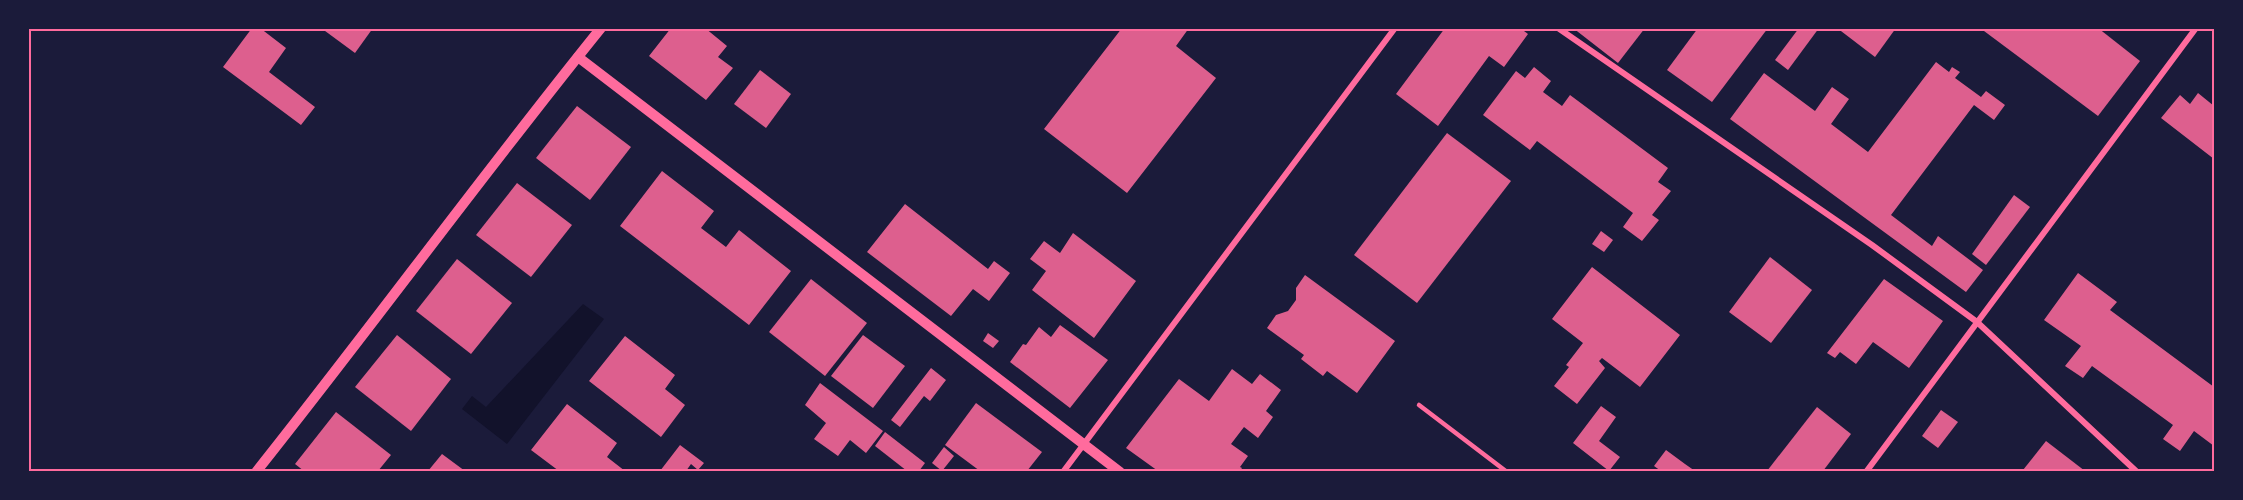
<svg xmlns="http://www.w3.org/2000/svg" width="2243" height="500" viewBox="0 0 2243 500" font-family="Barlow,sans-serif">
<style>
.water{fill:#12122b}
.building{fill:#dd5f8e}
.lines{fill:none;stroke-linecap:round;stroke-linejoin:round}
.service{stroke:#ff6b9d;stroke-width:4.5}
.minor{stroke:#ff6b9d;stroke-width:6}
.tertiary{stroke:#ff6b9d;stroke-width:10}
.neatline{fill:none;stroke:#ff6b9d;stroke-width:2}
</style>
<rect width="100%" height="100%" fill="#1b1b3a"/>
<polygon class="water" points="583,304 604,319 507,444 462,409 472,396 486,407"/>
<g class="building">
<polygon points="252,28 260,28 286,48 269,72 315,107 301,125 223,67"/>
<polygon points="321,28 373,28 355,53"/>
<polygon points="671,28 705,28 727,46 718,57 733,68 706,100 649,56"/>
<polygon points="1122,28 1189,28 1176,46 1216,78 1127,193 1044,129"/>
<polygon points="1445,28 1520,28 1528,34 1504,67 1489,56 1438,126 1396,94"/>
<polygon points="1573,28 1645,28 1618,63"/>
<polygon points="1698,28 1768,28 1712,102 1667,70"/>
<polygon points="1799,28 1819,28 1788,70 1775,60"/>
<polygon points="1837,28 1896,28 1875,57"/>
<polygon points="1980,28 2098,28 2140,61 2098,116"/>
<polygon points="1936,62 1949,72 1952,67 1960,72 1955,78 1981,97 1986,91 2005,105 1994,120 1974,105 1891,215 1932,246 1938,236 1983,270 1966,292 1730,119 1764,73 1815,111 1832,87 1849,99 1831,124 1868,152"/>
<polygon points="1534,67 1551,81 1543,92 1562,106 1570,95 1668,168 1658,182 1671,191 1652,215 1659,220 1642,241 1623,227 1633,213 1537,141 1530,150 1483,115 1516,71 1525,78"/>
<polygon points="760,70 791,94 766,128 734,104"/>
<polygon points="2198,93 2214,106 2214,159 2161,118 2180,95 2190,104"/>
<polygon points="577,106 631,147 590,200 536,158"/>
<polygon points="1447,133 1511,181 1417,303 1354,255"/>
<polygon points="662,171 714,211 701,228 726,247 739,230 791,271 749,325 620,226"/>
<polygon points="517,183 572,225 531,277 476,235"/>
<polygon points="2014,195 2030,207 1986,265 1972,254"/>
<polygon points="905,204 988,269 994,261 1010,273 989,301 973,289 951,316 867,252"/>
<polygon points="1601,231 1613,240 1604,252 1592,244"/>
<polygon points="1073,233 1136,281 1094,338 1032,290 1046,271 1030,259 1044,241 1060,253"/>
<polygon points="1770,257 1812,290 1771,343 1729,312"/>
<polygon points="457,259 512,303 471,354 416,311"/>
<polygon points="1592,267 1680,335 1640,387 1602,358 1599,361 1605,368 1577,404 1554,386 1569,367 1566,365 1583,343 1552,319"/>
<polygon points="2078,273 2117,302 2110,310 2214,387 2214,446 2194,431 2180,451 2163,439 2173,425 2092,366 2083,378 2065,366 2081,346 2044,320"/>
<polygon points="1305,275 1395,341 1357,393 1327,371 1323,376 1301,359 1304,355 1267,328 1276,315 1288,311 1296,300 1296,288"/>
<polygon points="811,279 867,323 825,376 769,332"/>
<polygon points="1884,279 1943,321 1909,368 1873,342 1856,364 1840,352 1835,358 1827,353"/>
<polygon points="1060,325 1108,360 1070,408 1010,362 1023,344 1026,345 1039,327 1051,337"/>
<polygon points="988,333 999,341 993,348 983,341"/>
<polygon points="397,335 451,379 411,431 355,387"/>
<polygon points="863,335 905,366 873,408 831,376"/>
<polygon points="625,336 675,375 665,389 685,405 661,437 589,381"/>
<polygon points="931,368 946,380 930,401 924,396 900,427 891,420"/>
<polygon points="1232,369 1252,384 1260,374 1281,390 1266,411 1273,417 1258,438 1244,427 1231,444 1248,456 1240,467 1242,468 1240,471 1158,471 1126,448 1179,379 1209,401"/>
<polygon points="820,383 883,431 866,453 850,440 838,456 814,439 826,423 805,405"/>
<polygon points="976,403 1042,452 1027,471 980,471 945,445"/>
<polygon points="567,404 617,443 607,457 625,471 559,471 531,450"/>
<polygon points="1601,406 1616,417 1599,441 1620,457 1609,471 1573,443"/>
<polygon points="1817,407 1851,434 1823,471 1767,471"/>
<polygon points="1941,410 1958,422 1938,448 1922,436"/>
<polygon points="336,412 391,455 378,471 304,471 295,464"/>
<polygon points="885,432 925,463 919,471 907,471 875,446"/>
<polygon points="2046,441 2085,471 2026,471 2023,470"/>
<polygon points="680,445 704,463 698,470 691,464 686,471 660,471"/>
<polygon points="944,447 954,456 942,471 932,463"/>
<polygon points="1666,450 1685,464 1695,471 1661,471 1654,466"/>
<polygon points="442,454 465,471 428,471"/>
</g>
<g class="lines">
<polyline class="service" points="1419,405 1507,472"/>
<g class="minor">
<polyline points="1558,28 1872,245 1977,322 2137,472"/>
<polyline points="1063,472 1395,28"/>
<polyline points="1866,472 2196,28"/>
</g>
<g class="tertiary">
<polyline points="578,57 1120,472"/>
<path d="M256 472C373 325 483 174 601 28"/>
</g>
</g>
<rect width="2243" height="500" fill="none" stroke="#1b1b3a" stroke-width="60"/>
<rect x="30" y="30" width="2183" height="440" class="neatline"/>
</svg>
